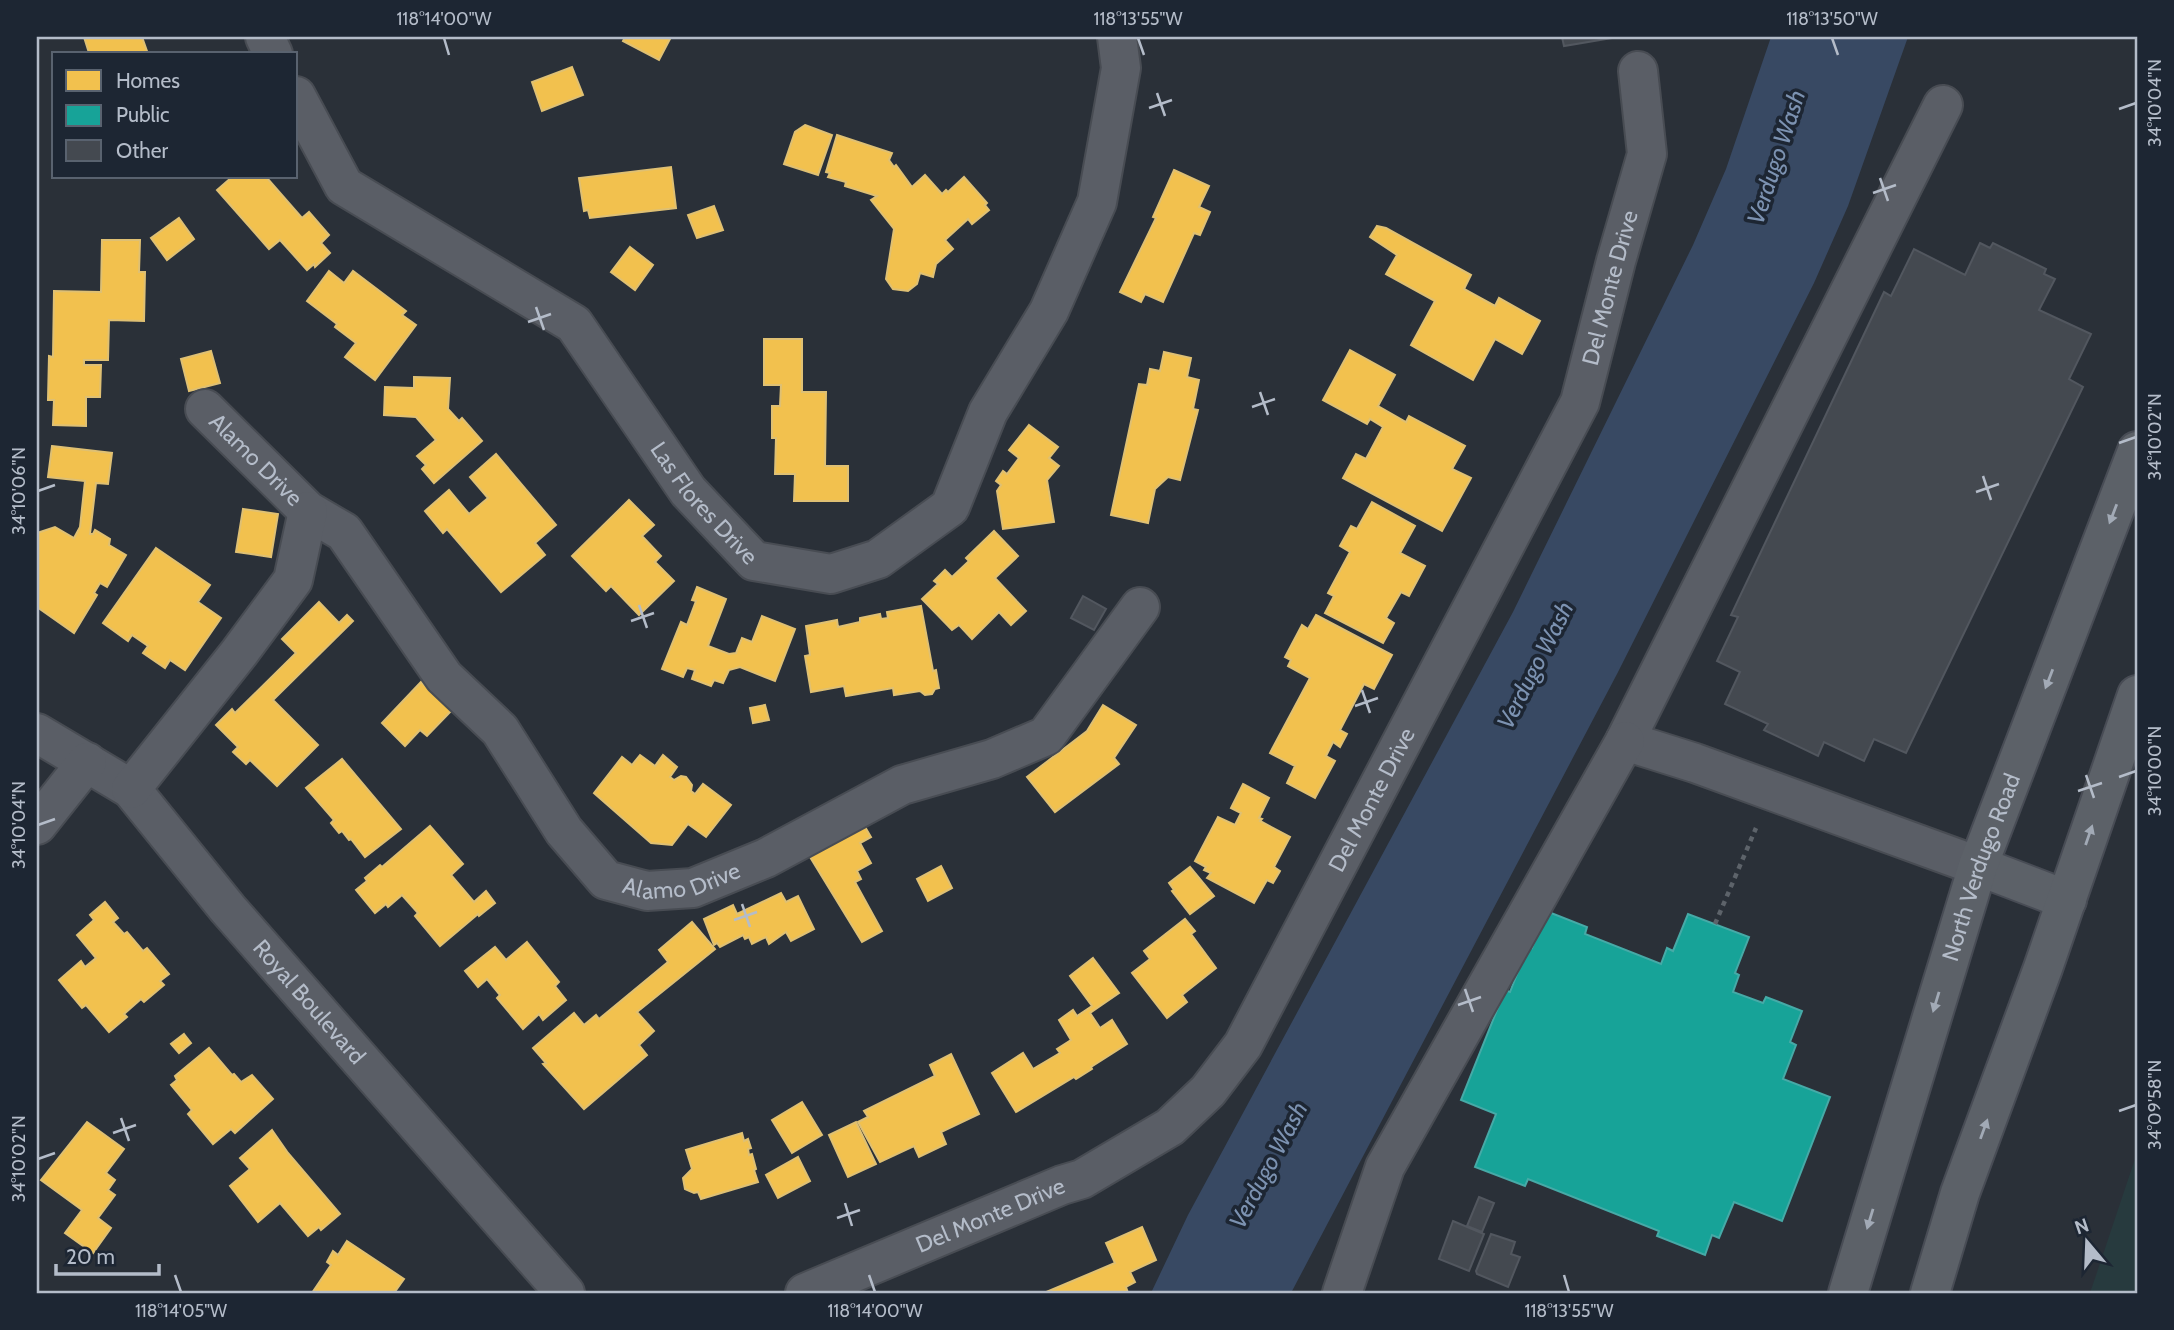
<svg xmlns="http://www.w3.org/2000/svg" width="2174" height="1330" viewBox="0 0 2174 1330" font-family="Cabin,sans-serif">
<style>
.green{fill:#273a3e}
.water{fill:#384963}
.homes{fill:#f2c14e;stroke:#dfc073;stroke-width:2}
.public{fill:#17a398;stroke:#46aaa7;stroke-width:2}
.building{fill:#444950;stroke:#52575f;stroke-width:2}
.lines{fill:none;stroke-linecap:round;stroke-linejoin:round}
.minor-casing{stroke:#484c53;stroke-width:42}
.major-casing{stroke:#484c55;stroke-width:42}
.path{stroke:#5d636a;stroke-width:4.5;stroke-dasharray:5 5;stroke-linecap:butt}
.minor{stroke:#5a5e66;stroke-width:38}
.major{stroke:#5c6168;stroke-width:38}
.oneway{fill:#a2aab6}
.ticks{fill:none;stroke:#b4bcc9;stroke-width:2.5}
.labels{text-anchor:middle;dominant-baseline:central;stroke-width:7;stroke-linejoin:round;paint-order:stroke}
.street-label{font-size:23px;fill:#b4bcc9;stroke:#1d2633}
.water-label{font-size:24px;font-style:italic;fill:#7c92b1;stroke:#1d2633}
.neatline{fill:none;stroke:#b4bcc9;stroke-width:2.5}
.ticks-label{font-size:18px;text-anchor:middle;fill:#b4bcc9}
</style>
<rect width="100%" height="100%" fill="#2a3038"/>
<polygon class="green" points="2137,1153 2137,1293 2090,1293"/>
<polygon class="water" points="1771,37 1908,37 1848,206 1814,283 1617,674 1291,1293 1151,1293 1188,1215 1513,612 1693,245 1726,169"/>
<g class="homes">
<polygon points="84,37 142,37 148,54 86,54 89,53"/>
<polygon points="625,37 671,37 659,60 623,41"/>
<polygon points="572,67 583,95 542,111 532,82"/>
<polygon points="805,125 832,135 818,175 784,164 795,132"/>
<polygon points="837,135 892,153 889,160 894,167 896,165 912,187 925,175 942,194 946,190 948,192 964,177 987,203 985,205 989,210 972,224 968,219 945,240 953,249 936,264 933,277 920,273 917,284 908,291 893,289 886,279 894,229 871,200 877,196 845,186 846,182 828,177 830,173 826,172"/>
<polygon points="671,167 676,208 590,218 588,210 584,211 579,178"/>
<polygon points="1174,170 1209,186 1199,207 1210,212 1200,235 1194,233 1163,302 1145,294 1141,302 1120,292 1156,218 1153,217"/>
<polygon points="232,177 269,177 267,178 302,218 309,212 329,235 321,243 330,253 315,267 314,264 307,270 280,240 269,249 217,190"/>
<polygon points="714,206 723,230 697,238 688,215"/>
<polygon points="179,218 194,239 167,260 151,238"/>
<polygon points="1377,226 1386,228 1471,275 1464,289 1495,306 1499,298 1540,321 1522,354 1495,339 1473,380 1411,345 1435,301 1386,274 1397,255 1370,237"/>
<polygon points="102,240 140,240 139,272 145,272 144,321 109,320 108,360 84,360 84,365 101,365 100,397 86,397 86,426 53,425 54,400 48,400 49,356 53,357 54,291 101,292"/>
<polygon points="630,247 653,265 635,290 611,272"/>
<polygon points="329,271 344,283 353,271 406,311 402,315 416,325 375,380 345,357 356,343 335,327 337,324 307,301"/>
<polygon points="764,339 802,339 802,392 826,392 825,466 848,466 848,501 794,501 795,474 775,474 776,438 772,438 772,406 780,406 781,385 764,385"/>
<polygon points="1350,350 1395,375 1378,406 1406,422 1409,416 1465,446 1452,469 1471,478 1442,531 1343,478 1356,454 1366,459 1383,427 1370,419 1367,424 1323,400"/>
<polygon points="211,351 220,383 189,391 181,359"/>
<polygon points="1164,352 1191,358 1187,377 1199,380 1193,409 1198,410 1180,480 1168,477 1155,489 1148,523 1111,515 1139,384 1147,385 1150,369 1160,371"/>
<polygon points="414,377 450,378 448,409 459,421 462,418 482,441 434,483 422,469 426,465 417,456 436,440 416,417 384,415 385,387 414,388"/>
<polygon points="1029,425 1058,447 1049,458 1059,466 1047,480 1054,522 1003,529 997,491 1001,485 996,481 1003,471 1007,474 1019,458 1009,450"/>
<polygon points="52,446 112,453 108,484 96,483 90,534 93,534 95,530 110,539 109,545 126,555 107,587 100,583 94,593 97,595 74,633 37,607 37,533 55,527 74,538 80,527 85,481 48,477"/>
<polygon points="496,454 556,525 535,543 545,555 501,592 447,529 443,533 425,511 449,490 469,514 488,498 470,477"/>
<polygon points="629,500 654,525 642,536 661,556 655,562 674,581 639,615 611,586 606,591 572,556"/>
<polygon points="1372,502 1415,526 1400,553 1425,566 1409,596 1401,592 1386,618 1394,623 1383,643 1325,613 1334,596 1328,593 1350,552 1340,546 1351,526 1357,529"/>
<polygon points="243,509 278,514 271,557 236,552"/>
<polygon points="994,531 1018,556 995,578 1026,611 1011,625 999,612 972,639 959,625 952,630 922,599 938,584 934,581 945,570 952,577 969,561 966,558"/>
<polygon points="156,548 210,585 198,602 221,618 185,670 170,660 165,668 143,653 148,646 132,635 128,641 103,623"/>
<polygon points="697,587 726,599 708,646 729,654 736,653 742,638 752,642 762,616 795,629 775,681 740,667 729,670 723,683 714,680 711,686 692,679 695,670 687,668 683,677 662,669 681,622 687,625 696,601 692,600"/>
<polygon points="319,602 339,623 347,615 353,621 273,700 318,745 277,786 250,760 246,764 233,752 238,747 216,725 232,709 235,713 296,653 282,639"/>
<polygon points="921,606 933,671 936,670 939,688 935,689 932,694 925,695 920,691 894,695 893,688 846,696 844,686 811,692 805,656 810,655 806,626 837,620 838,627 860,622 860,618 880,614 881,619 888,618 887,612"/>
<polygon points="1316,615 1392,655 1374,689 1364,684 1340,730 1347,734 1340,747 1333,742 1326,756 1335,761 1315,798 1287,783 1295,766 1270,753 1310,678 1288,666 1291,660 1285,657 1302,625 1308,629"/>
<polygon points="421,682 452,710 427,736 420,730 405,746 382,723"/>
<polygon points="765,705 769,720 753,723 750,708"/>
<polygon points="1103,705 1136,725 1114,758 1119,764 1055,812 1027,777 1087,731"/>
<polygon points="640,755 655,766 663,755 677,767 670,777 674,780 681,776 686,777 692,785 691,791 695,794 703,784 731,805 706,837 688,824 672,845 651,843 594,793 622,757 632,765"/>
<polygon points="342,759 401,829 365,857 351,839 349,840 342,831 339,833 331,823 334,820 306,788"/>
<polygon points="1243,784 1269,798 1259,818 1262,819 1260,821 1290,837 1274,867 1280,871 1273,883 1267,880 1254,903 1207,878 1211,873 1204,870 1206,867 1195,861 1218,817 1235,825 1241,813 1231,808"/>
<polygon points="861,820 871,837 860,843 871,863 857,871 861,879 855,882 882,931 862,942 807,852"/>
<polygon points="430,826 463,864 451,875 474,902 486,891 495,903 479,916 478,914 440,946 415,916 418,913 402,895 388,907 386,904 375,913 356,890 367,881 365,878 380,865 382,867"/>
<polygon points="941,866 952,888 928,901 917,879"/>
<polygon points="1190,867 1214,896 1190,914 1172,891 1174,890 1169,883"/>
<polygon points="781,893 786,902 798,896 814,929 791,941 786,932 769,944 766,937 752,944 749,937 745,939 743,935 720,947 717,943 714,945 704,919 733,905 737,914"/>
<polygon points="105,902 118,918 113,922 124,934 127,932 143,951 147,948 169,974 160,981 164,985 144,1002 141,999 124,1014 127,1017 109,1032 86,1005 82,1008 59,980 81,961 85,967 96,958 77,935 94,920 90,915"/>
<polygon points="1185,919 1195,931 1191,934 1216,968 1182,995 1187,1002 1167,1018 1132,973 1150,959 1144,951"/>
<polygon points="692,922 715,949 637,1012 654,1031 639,1045 647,1055 584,1109 543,1064 546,1063 533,1048 574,1013 584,1025 596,1015 599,1019 668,962 659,950"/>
<polygon points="527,942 559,982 555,986 566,1000 543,1020 539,1014 523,1029 497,998 500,995 487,979 478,987 465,971 495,947 506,960"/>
<polygon points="1093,958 1119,993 1090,1013 1100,1028 1112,1020 1127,1044 1091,1067 1092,1069 1076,1079 1074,1077 1016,1112 992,1073 1023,1053 1033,1069 1060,1053 1057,1049 1071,1040 1059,1020 1073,1010 1077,1016 1092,1006 1070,976"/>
<polygon points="184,1034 191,1043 179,1053 171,1044"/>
<polygon points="209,1048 232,1075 234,1074 241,1082 252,1075 273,1099 235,1133 231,1129 213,1144 188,1114 192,1110 171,1085 177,1080 175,1076"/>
<polygon points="951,1054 979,1114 941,1132 946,1144 919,1157 914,1146 880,1162 858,1122 868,1117 864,1111 935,1076 930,1065"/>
<polygon points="802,1102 822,1135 792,1153 772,1120"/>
<polygon points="87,1122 124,1149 106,1173 115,1180 108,1190 115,1195 98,1218 111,1228 93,1253 65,1233 82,1210 41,1180"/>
<polygon points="856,1122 876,1164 848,1177 829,1135"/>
<polygon points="272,1130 288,1153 340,1214 321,1230 319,1227 308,1236 280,1203 258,1222 230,1186 250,1169 240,1158"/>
<polygon points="742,1133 744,1141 748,1139 751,1148 748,1149 749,1155 752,1154 756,1169 754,1170 758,1182 701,1199 698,1192 694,1193 685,1189 683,1178 692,1169 686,1150"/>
<polygon points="798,1157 810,1181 778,1198 766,1175"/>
<polygon points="1142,1227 1156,1260 1130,1272 1135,1282 1126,1287 1128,1293 1044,1293 1115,1263 1106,1243"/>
<polygon points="347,1241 404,1279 394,1293 312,1293 331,1265 327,1262 333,1251 338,1255"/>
</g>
<polygon class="public" points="1546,911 1587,927 1585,934 1661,964 1667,948 1673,951 1688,914 1749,937 1735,973 1739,975 1733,992 1763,1003 1766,997 1802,1011 1790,1042 1796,1045 1783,1079 1830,1097 1782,1221 1734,1202 1719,1238 1712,1235 1705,1255 1657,1236 1659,1231 1528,1179 1525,1186 1475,1167 1496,1114 1461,1100 1505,990 1510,992 1528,946 1532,948"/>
<g class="building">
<polygon points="1562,37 1618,37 1564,46"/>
<polygon points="1980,243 1990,248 1993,243 2046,269 2044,274 2055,279 2039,310 2091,334 2069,379 2083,387 1906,753 1874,739 1864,761 1824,742 1818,756 1764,730 1768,724 1725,704 1740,672 1717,661 1738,617 1731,615 1884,292 1891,296 1914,249 1965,275"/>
<polygon points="1083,596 1106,609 1094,630 1071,618"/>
<polygon points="1479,1197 1494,1203 1482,1232 1467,1226"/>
<polygon points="1453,1221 1484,1234 1469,1271 1439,1259"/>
<polygon points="1491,1234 1515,1242 1511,1254 1520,1257 1508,1287 1477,1274 1476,1271"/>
</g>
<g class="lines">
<defs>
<g id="minor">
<polyline points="265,37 273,54"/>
<path id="s1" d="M296 96 344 186 574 324 688 491 754 561 831 574 878 559 950 507 988 412 1049 311 1097 202 1121 68 1117 37"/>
<polyline points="1943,105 1625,741 1695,763 1978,866"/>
<path id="s2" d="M205 409 308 511 344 532 444 677 500 730 564 831 606 880 647 891 693 888 766 858 902 785 992 759 1046 736 1140 607"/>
<path id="s3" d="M37 733 131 789 228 909 565 1293"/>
<polyline points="131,789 239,653 293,580 308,511"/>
<polyline points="37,825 87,762"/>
<path id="s4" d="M805 1293 1062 1185 1082 1179 1170 1127 1208 1091 1243 1045 1580 402 1616 261 1647 154 1638 71"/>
<polyline points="1342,1293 1385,1167 1625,741"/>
</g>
<g id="major">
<polyline points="1978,866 2067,900"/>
<path id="s5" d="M1848 1293 1978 866 2137 451"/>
<polyline points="1930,1293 1960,1193 2043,968 2137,695"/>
</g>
</defs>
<use href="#minor" class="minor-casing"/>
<use href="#major" class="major-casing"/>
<polyline class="path" points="1715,924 1756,828"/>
<use href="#minor" class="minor"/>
<use href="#major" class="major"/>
</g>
<defs><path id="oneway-solid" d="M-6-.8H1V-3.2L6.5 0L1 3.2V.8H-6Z" transform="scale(1.75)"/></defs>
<g class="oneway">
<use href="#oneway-solid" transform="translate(2113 514) rotate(111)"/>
<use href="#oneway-solid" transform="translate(2049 679) rotate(111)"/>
<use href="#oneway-solid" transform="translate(2089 835) rotate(-71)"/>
<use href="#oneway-solid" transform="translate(1936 1002) rotate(107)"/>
<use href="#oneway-solid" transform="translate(1984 1129) rotate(-70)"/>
<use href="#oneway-solid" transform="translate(1870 1219) rotate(107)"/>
</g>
<path class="ticks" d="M444 38 449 55M1138 38 1144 55M1832 38 1838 55M1157 93 1165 116M1149 108 1172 100M2119 109 2136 103M1880 178 1888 201M1873 193 1896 185M536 307 544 330M528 322 551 314M1260 392 1268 415M1252 407 1275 399M2119 443 2136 437M1983 476 1991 500M38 491 55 485M1976 492 1999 484M639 605 647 628M631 621 654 613M1362 690 1370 713M1355 706 1378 698M2086 775 2094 798M2119 777 2136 771M2078 791 2102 783M38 825 55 819M742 904 750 927M734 920 757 912M1465 989 1473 1012M1458 1005 1481 997M2119 1111 2136 1105M121 1118 129 1141M113 1133 136 1125M38 1159 55 1153M845 1203 852 1226M837 1218 860 1210M175 1275 181 1292M869 1275 875 1292M1564 1275 1569 1292"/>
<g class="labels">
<g class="street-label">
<text stroke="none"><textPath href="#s4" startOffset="1356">Del Monte Drive</textPath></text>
<text stroke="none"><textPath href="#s2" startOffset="72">Alamo Drive</textPath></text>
<text stroke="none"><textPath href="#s1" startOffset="592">Las Flores Drive</textPath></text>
<text stroke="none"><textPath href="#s4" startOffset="789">Del Monte Drive</textPath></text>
<text stroke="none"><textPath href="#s5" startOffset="446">North Verdugo Road</textPath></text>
<text stroke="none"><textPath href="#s2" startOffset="702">Alamo Drive</textPath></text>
<text stroke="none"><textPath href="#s3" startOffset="387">Royal Boulevard</textPath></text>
<text stroke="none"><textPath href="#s4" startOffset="201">Del Monte Drive</textPath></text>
</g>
<g class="water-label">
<text transform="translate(1776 157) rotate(-72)">Verdugo Wash</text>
<text transform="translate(1535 665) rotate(-63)">Verdugo Wash</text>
<text transform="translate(1268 1165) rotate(-62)">Verdugo Wash</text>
</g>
</g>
<rect width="2174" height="1330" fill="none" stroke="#1d2633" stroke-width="77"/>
<rect x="52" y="52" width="245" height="126" fill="#1d2633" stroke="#59626f" stroke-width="2"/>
<rect x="66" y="70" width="35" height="21" fill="#f2c14e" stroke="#59626f" stroke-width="2"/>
<text x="116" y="88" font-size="21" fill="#b4bcc9">Homes</text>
<rect x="66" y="105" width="35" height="21" fill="#17a398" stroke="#59626f" stroke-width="2"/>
<text x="116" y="122" font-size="21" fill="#b4bcc9">Public</text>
<rect x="66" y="140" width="35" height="21" fill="#444950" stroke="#59626f" stroke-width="2"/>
<text x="116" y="158" font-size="21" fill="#b4bcc9">Other</text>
<g transform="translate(2087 1242) rotate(341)" stroke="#1d2633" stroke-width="5" paint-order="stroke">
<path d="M0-5L12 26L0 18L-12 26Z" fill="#b4bcc9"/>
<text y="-10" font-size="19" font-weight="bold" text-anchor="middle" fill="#b4bcc9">N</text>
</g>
<path d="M56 1264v10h103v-10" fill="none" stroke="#b4bcc9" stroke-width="3.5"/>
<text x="66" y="1264" font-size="21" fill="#b4bcc9" stroke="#1d2633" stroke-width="5" paint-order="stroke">20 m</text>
<rect x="38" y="38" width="2098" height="1254" class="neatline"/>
<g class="ticks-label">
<text x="444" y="25">118°14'00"W</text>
<text x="1138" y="25">118°13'55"W</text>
<text x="1832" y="25">118°13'50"W</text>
<text transform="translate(2155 103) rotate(-90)" y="6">34°10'04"N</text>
<text transform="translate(2155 437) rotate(-90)" y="6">34°10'02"N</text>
<text transform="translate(19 491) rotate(-90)" y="6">34°10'06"N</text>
<text transform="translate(2155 771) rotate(-90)" y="6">34°10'00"N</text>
<text transform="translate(19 825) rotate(-90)" y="6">34°10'04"N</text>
<text transform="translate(2155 1105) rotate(-90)" y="6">34°09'58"N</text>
<text transform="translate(19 1159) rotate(-90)" y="6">34°10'02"N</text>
<text x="181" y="1317">118°14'05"W</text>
<text x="875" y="1317">118°14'00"W</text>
<text x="1569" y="1317">118°13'55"W</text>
</g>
</svg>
